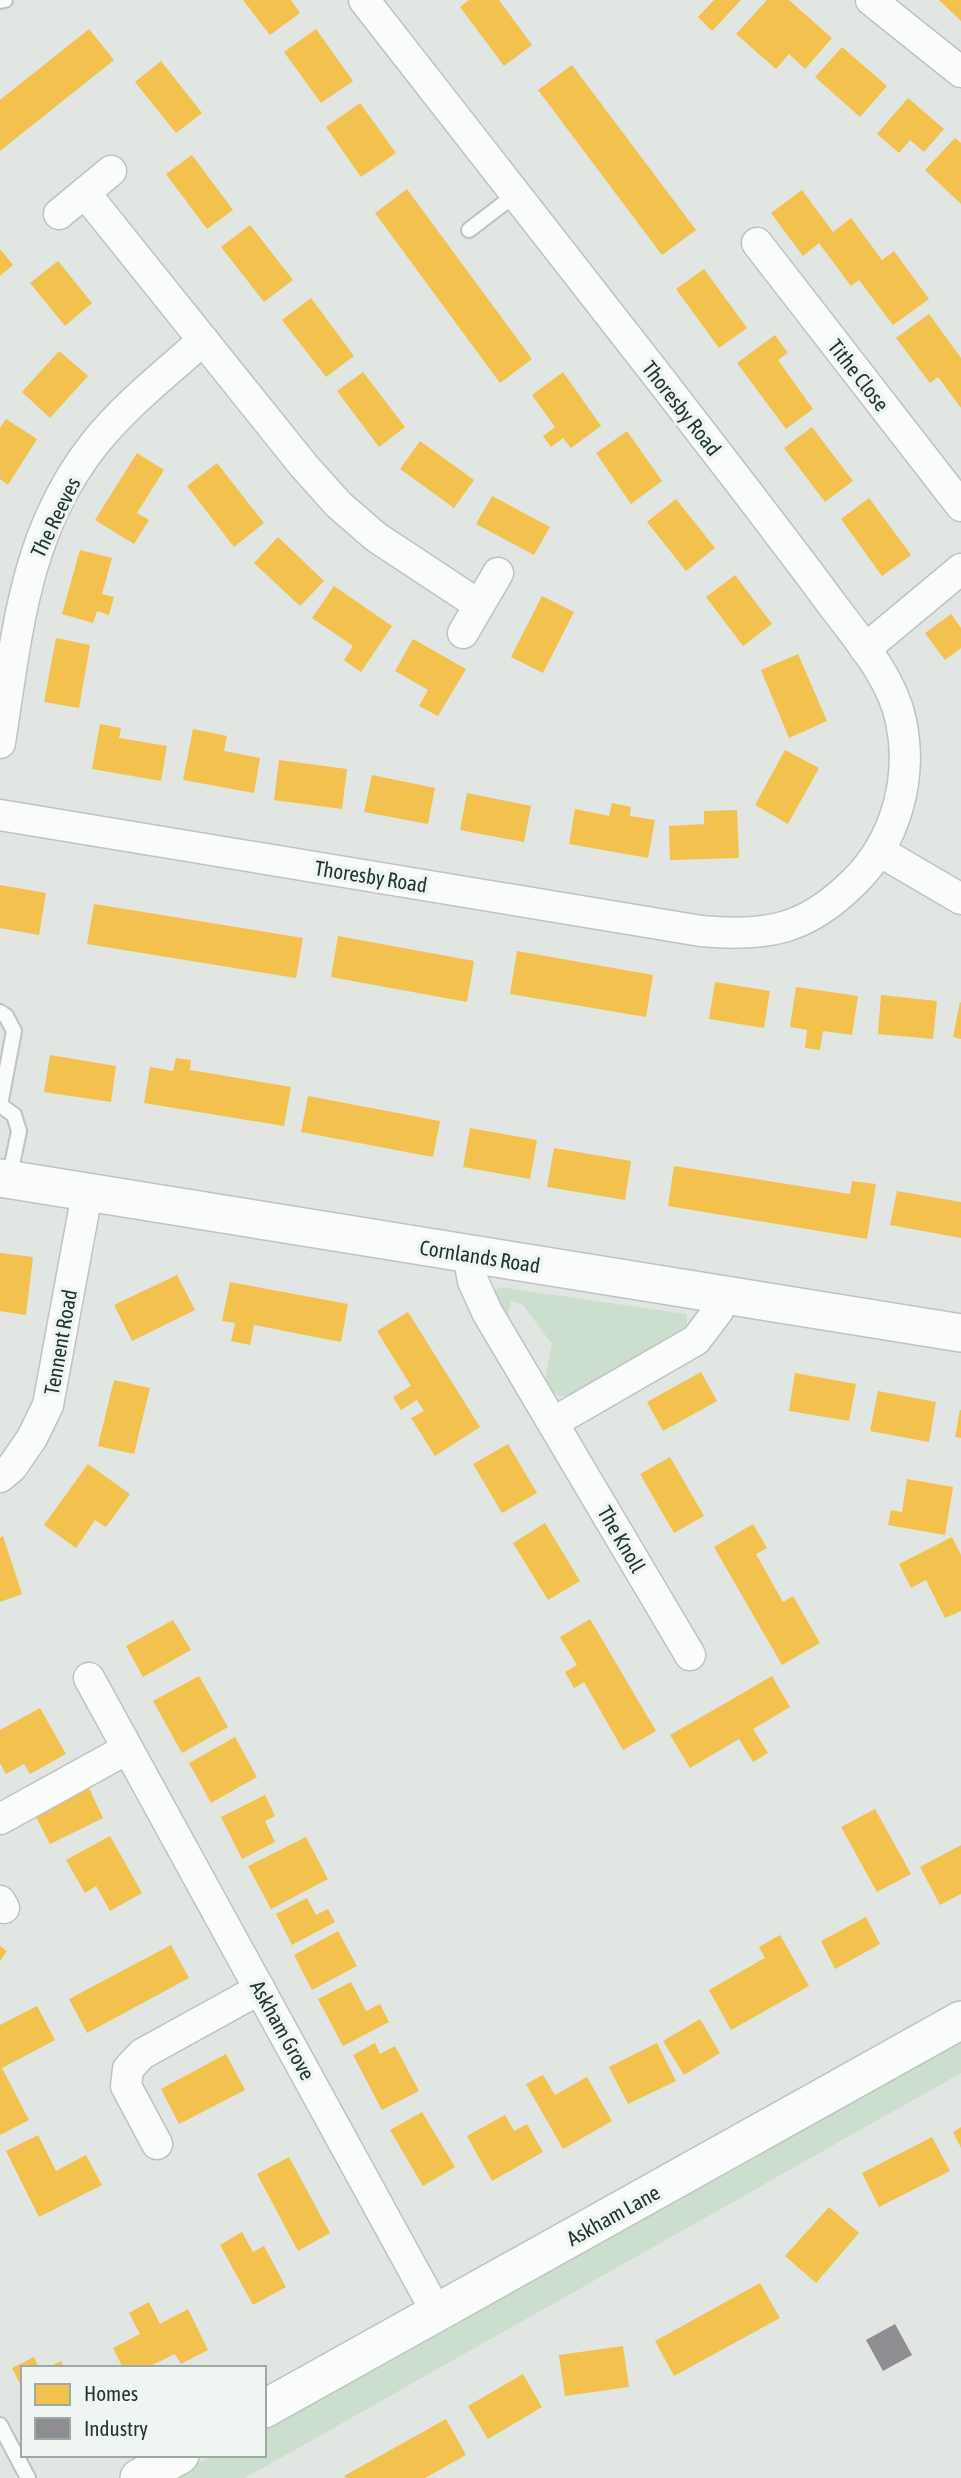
<svg xmlns="http://www.w3.org/2000/svg" width="961" height="2478" viewBox="0 0 961 2478" font-family="'Asap Condensed',sans-serif">
<style>
.grass{fill:#ccdece}
.homes{fill:#f2c14e}
.industry{fill:#8d8d92}
.lines{fill:none;stroke-linecap:round;stroke-linejoin:round}
.service-casing{stroke:#bec3c0;stroke-width:18}
.minor-casing{stroke:#bec3c0;stroke-width:33}
.tertiary-casing{stroke:#bec3c0;stroke-width:40}
.service{stroke:#fafbfb;stroke-width:14}
.minor{stroke:#fafbfb;stroke-width:30}
.tertiary{stroke:#fafbfb;stroke-width:37}
.labels{text-anchor:middle;dominant-baseline:central;stroke-width:7;stroke-linejoin:round;paint-order:stroke}
.street-label{font-size:21px;fill:#22362d;stroke:#eff6f1}
</style>
<rect width="100%" height="100%" fill="#e1e6e3"/>
<g class="grass">
<polygon points="500,1287 686,1314 687,1322 684,1338 575,1396 559,1396 544,1385 552,1344 523,1305 511,1301 506,1321 494,1300 494,1292"/>
<polygon points="961,2037 961,2073 245,2478 172,2478 213,2455 264,2455 264,2427"/>
</g>
<g class="homes">
<polygon points="243,0 291,0 300,13 270,35"/>
<polygon points="469,0 499,0 532,45 504,66 460,7"/>
<polygon points="714,0 741,0 712,31 698,17"/>
<polygon points="767,0 789,0 832,38 805,69 789,54 776,69 736,34"/>
<polygon points="939,0 961,0 961,21"/>
<polygon points="89,29 114,60 0,151 0,100"/>
<polygon points="316,29 353,81 321,103 284,52"/>
<polygon points="842,47 887,86 860,117 815,77"/>
<polygon points="161,61 202,113 176,133 135,82"/>
<polygon points="572,65 696,230 662,255 538,90"/>
<polygon points="908,98 944,129 924,152 910,140 899,153 877,134"/>
<polygon points="360,103 396,153 361,177 326,127"/>
<polygon points="955,138 961,143 961,204 925,170"/>
<polygon points="192,155 233,210 207,229 166,174"/>
<polygon points="407,189 532,359 500,383 375,213"/>
<polygon points="802,190 833,232 851,218 882,260 894,251 929,299 893,325 859,280 851,286 819,243 803,256 771,213"/>
<polygon points="250,225 293,280 264,302 221,247"/>
<polygon points="0,249 13,265 0,276"/>
<polygon points="58,261 92,303 65,326 30,283"/>
<polygon points="704,269 747,328 719,348 676,289"/>
<polygon points="311,298 354,356 326,377 282,320"/>
<polygon points="929,314 961,358 961,408 938,377 930,383 896,338"/>
<polygon points="775,335 788,353 778,360 813,409 786,429 737,363"/>
<polygon points="59,351 88,376 50,418 22,392"/>
<polygon points="363,372 405,427 379,447 337,391"/>
<polygon points="563,372 601,426 571,448 563,438 551,447 543,436 555,427 532,395"/>
<polygon points="6,419 37,439 8,485 0,479 0,428"/>
<polygon points="812,427 853,481 825,502 784,448"/>
<polygon points="627,431 662,481 631,504 596,453"/>
<polygon points="420,441 474,480 454,508 400,469"/>
<polygon points="137,453 164,470 137,513 149,520 134,544 95,520"/>
<polygon points="217,463 264,523 234,547 187,486"/>
<polygon points="492,496 550,527 534,555 476,524"/>
<polygon points="869,498 911,555 882,576 841,519"/>
<polygon points="676,499 715,548 686,571 647,522"/>
<polygon points="278,537 324,581 300,606 254,563"/>
<polygon points="80,550 112,558 102,594 114,597 109,615 97,611 93,623 62,614"/>
<polygon points="735,575 772,624 743,646 706,597"/>
<polygon points="334,586 392,626 361,672 344,660 353,646 312,618"/>
<polygon points="542,596 574,612 543,673 511,657"/>
<polygon points="951,614 961,628 961,648 945,660 925,633"/>
<polygon points="56,638 90,645 79,708 44,702"/>
<polygon points="413,639 466,669 438,716 419,706 428,690 395,671"/>
<polygon points="798,654 827,721 789,738 761,670"/>
<polygon points="100,724 121,728 119,738 167,746 161,781 92,769"/>
<polygon points="193,729 227,736 224,751 260,758 254,793 183,780"/>
<polygon points="785,750 819,768 788,824 755,805"/>
<polygon points="279,760 347,769 342,809 274,800"/>
<polygon points="372,775 435,788 428,824 364,812"/>
<polygon points="467,793 531,806 524,842 460,830"/>
<polygon points="612,803 631,807 630,816 655,820 648,858 569,844 575,809 609,816"/>
<polygon points="737,810 739,858 670,860 669,826 704,824 704,811"/>
<polygon points="0,885 46,893 39,935 0,928"/>
<polygon points="94,904 303,938 296,978 87,944"/>
<polygon points="338,936 474,961 467,1002 331,977"/>
<polygon points="517,951 653,975 646,1017 510,994"/>
<polygon points="715,982 770,991 764,1028 709,1019"/>
<polygon points="796,987 858,996 852,1035 823,1031 820,1050 805,1048 807,1030 790,1027"/>
<polygon points="881,995 937,1001 933,1039 878,1034"/>
<polygon points="960,1002 961,1003 961,1039 953,1037"/>
<polygon points="50,1055 116,1066 111,1102 44,1092"/>
<polygon points="176,1058 191,1060 190,1070 291,1087 284,1126 144,1103 150,1067 173,1071"/>
<polygon points="308,1096 440,1121 433,1157 301,1132"/>
<polygon points="470,1128 537,1140 530,1179 463,1167"/>
<polygon points="554,1148 631,1161 625,1200 547,1187"/>
<polygon points="674,1166 850,1194 852,1181 876,1184 867,1239 668,1206"/>
<polygon points="897,1191 961,1202 961,1238 890,1225"/>
<polygon points="0,1253 33,1257 26,1315 0,1311"/>
<polygon points="177,1275 195,1310 132,1341 114,1305"/>
<polygon points="230,1282 348,1304 341,1342 254,1325 250,1345 231,1341 235,1323 222,1321"/>
<polygon points="408,1312 480,1427 435,1456 411,1418 424,1411 417,1400 401,1410 393,1397 411,1386 377,1331"/>
<polygon points="701,1372 717,1401 663,1431 647,1402"/>
<polygon points="795,1373 856,1384 849,1421 789,1411"/>
<polygon points="114,1380 150,1388 134,1454 98,1446"/>
<polygon points="878,1391 936,1402 929,1442 870,1431"/>
<polygon points="960,1410 961,1410 961,1438 955,1437"/>
<polygon points="508,1444 537,1493 502,1513 473,1464"/>
<polygon points="670,1457 704,1516 674,1533 640,1474"/>
<polygon points="88,1464 130,1494 106,1527 95,1520 76,1548 44,1525"/>
<polygon points="907,1479 953,1487 945,1535 888,1525 891,1510 902,1512"/>
<polygon points="545,1523 580,1581 548,1600 513,1543"/>
<polygon points="753,1524 767,1548 756,1554 783,1602 793,1596 820,1643 782,1665 714,1547"/>
<polygon points="3,1536 22,1594 0,1602 0,1538"/>
<polygon points="952,1537 961,1555 961,1611 945,1618 926,1580 911,1588 899,1564"/>
<polygon points="590,1619 656,1731 623,1750 584,1682 574,1688 565,1672 577,1665 560,1637"/>
<polygon points="173,1620 191,1650 143,1677 126,1646"/>
<polygon points="199,1676 228,1727 182,1753 153,1701"/>
<polygon points="772,1676 790,1707 753,1729 768,1753 753,1762 739,1739 690,1768 670,1735"/>
<polygon points="40,1708 66,1754 30,1774 24,1764 6,1774 0,1763 0,1730"/>
<polygon points="235,1737 257,1777 211,1803 189,1763"/>
<polygon points="88,1786 103,1818 50,1844 34,1813"/>
<polygon points="265,1795 275,1816 265,1821 275,1842 242,1859 221,1817"/>
<polygon points="875,1809 911,1874 877,1892 841,1827"/>
<polygon points="110,1836 142,1893 110,1911 96,1886 85,1893 66,1860"/>
<polygon points="306,1837 328,1879 271,1909 248,1866"/>
<polygon points="961,1845 961,1894 940,1905 920,1867"/>
<polygon points="307,1898 316,1915 328,1909 335,1922 292,1945 276,1914"/>
<polygon points="866,1917 880,1944 835,1969 821,1941"/>
<polygon points="338,1931 357,1966 312,1990 294,1955"/>
<polygon points="780,1935 809,1986 731,2030 709,1990 765,1958 759,1947"/>
<polygon points="171,1945 189,1978 87,2033 69,1999"/>
<polygon points="0,1946 7,1951 0,1961"/>
<polygon points="351,1982 366,2011 380,2004 389,2022 343,2046 318,1999"/>
<polygon points="37,2006 55,2040 2,2068 29,2120 0,2135 0,2025"/>
<polygon points="700,2019 720,2053 684,2075 663,2041"/>
<polygon points="375,2043 380,2054 395,2046 419,2091 382,2110 353,2055"/>
<polygon points="657,2043 676,2081 628,2104 609,2067"/>
<polygon points="226,2054 245,2090 179,2124 161,2089"/>
<polygon points="543,2075 555,2095 587,2077 612,2121 563,2149 526,2084"/>
<polygon points="422,2112 455,2167 423,2186 390,2130"/>
<polygon points="505,2115 514,2131 527,2124 543,2152 492,2181 467,2136"/>
<polygon points="961,2127 961,2148 953,2132"/>
<polygon points="38,2135 56,2171 86,2155 102,2185 39,2217 6,2151"/>
<polygon points="932,2137 950,2171 879,2207 862,2173"/>
<polygon points="289,2157 330,2233 298,2251 257,2174"/>
<polygon points="829,2207 859,2233 816,2283 785,2256"/>
<polygon points="242,2232 253,2252 264,2246 286,2287 253,2305 220,2245"/>
<polygon points="760,2283 780,2318 674,2376 655,2341"/>
<polygon points="149,2302 160,2324 188,2309 208,2350 181,2364 175,2354 152,2365 153,2368 123,2368 113,2348 140,2334 129,2313"/>
<polygon points="623,2346 629,2387 565,2396 559,2355"/>
<polygon points="34,2357 39,2368 23,2368 23,2390 12,2368"/>
<polygon points="61,2361 64,2368 47,2368"/>
<polygon points="523,2374 542,2407 488,2439 468,2406"/>
<polygon points="446,2419 466,2455 425,2478 346,2478 344,2476"/>
</g>
<polygon class="industry" points="895,2324 912,2355 883,2371 866,2340"/>
<g class="lines">
<defs>
<g id="service">
<polyline points="0,1 5,0"/>
<polyline points="469,230 516,194"/>
<polyline points="0,1012 6,1016 14,1031 0,1105 14,1115 19,1131 9,1179"/>
<polyline points="0,2425 28,2478"/>
</g>
<g id="minor">
<polyline points="871,0 961,72"/>
<polyline points="85,193 304,466 339,505 376,537 479,605"/>
<polyline points="59,214 111,171"/>
<polyline points="757,243 961,506"/>
<polyline points="463,633 498,573"/>
<polyline points="865,649 961,569"/>
<path d="M0 743C17 635 24 532 95 443 126 404 167 373 203 340"/>
<path d="M0 815 701 931C767 937 806 930 854 882 896 841 913 778 901 721 892 677 857 638 831 603 804 566 776 530 748 493 621 328 493 164 364 0"/>
<polyline points="881,852 961,899"/>
<polyline points="468,1254 473,1281 487,1312 690,1655"/>
<polyline points="554,1422 696,1340 718,1311 723,1293"/>
<polyline points="0,1477 12,1467 32,1438 48,1405 87,1194"/>
<polyline points="89,1678 437,2313"/>
<polyline points="0,1819 127,1749"/>
<polyline points="0,1901 4,1908"/>
<polyline points="157,2144 126,2086 128,2069 142,2054 260,1989"/>
</g>
<g id="tertiary">
<polyline points="0,1178 961,1333"/>
<polyline points="264,2409 961,2020"/>
<polyline points="139,2478 180,2455"/>
</g>
</defs>
<use href="#service" class="service-casing"/>
<use href="#minor" class="minor-casing"/>
<use href="#tertiary" class="tertiary-casing"/>
<use href="#service" class="service"/>
<use href="#minor" class="minor"/>
<use href="#tertiary" class="tertiary"/>
</g>
<g class="labels">
<g class="street-label">
<text transform="translate(859 375) rotate(52)">Tithe Close</text>
<text transform="translate(682 408) rotate(52)">Thoresby Road</text>
<text transform="translate(55 517) rotate(-64)">The Reeves</text>
<text transform="translate(371 876) rotate(9)">Thoresby Road</text>
<text transform="translate(480 1256) rotate(9)">Cornlands Road</text>
<text transform="translate(60 1342) rotate(-80)">Tennent Road</text>
<text transform="translate(622 1539) rotate(60)">The Knoll</text>
<text transform="translate(283 2030) rotate(61)">Askham Grove</text>
<text transform="translate(613 2215) rotate(-29)">Askham Lane</text>
</g>
</g>
<rect x="21" y="2366" width="245" height="91" fill="#eff6f1" stroke="#9da9a3" stroke-width="2"/>
<rect x="35" y="2384" width="35" height="21" fill="#f2c14e" stroke="#9da9a3" stroke-width="2"/>
<text x="84" y="2401" font-size="21" fill="#22362d">Homes</text>
<rect x="35" y="2418" width="35" height="21" fill="#8d8d92" stroke="#9da9a3" stroke-width="2"/>
<text x="84" y="2436" font-size="21" fill="#22362d">Industry</text>
</svg>
